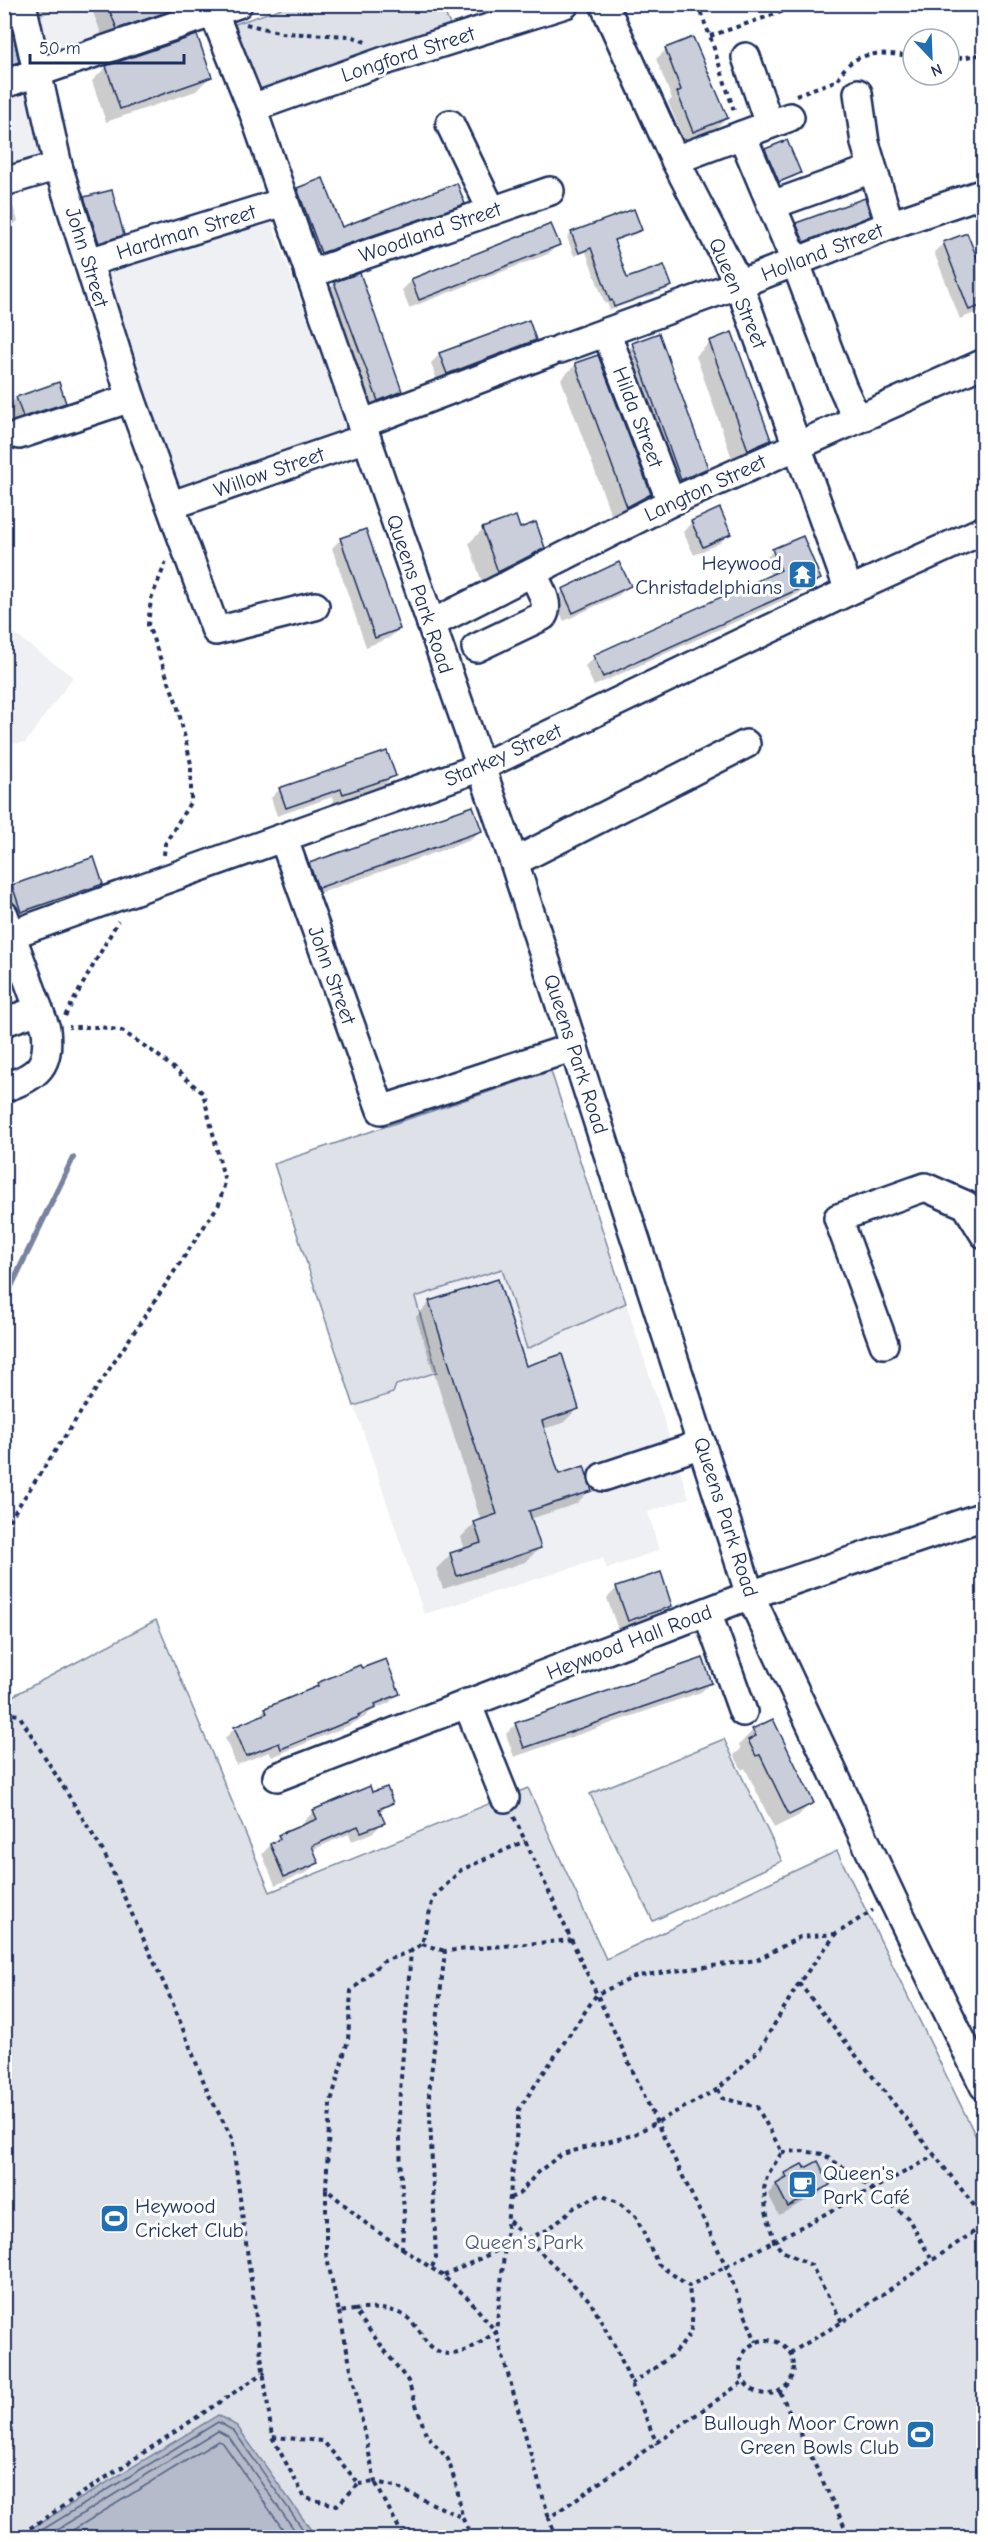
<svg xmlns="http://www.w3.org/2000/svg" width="988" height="2542" viewBox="0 0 988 2542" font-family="'Comic Neue',sans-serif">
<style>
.built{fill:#eff0f4}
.green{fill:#dee1e7;stroke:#7c88a2;stroke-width:1.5}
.water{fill:#b5bbca;stroke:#77839f;stroke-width:1.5}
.shadow{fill:#0003}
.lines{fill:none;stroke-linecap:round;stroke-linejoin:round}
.shore{stroke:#596789;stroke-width:1.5}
.stream{stroke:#77839f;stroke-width:6}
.building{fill:#caceda;stroke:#1b2f5e;stroke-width:1.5}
.minor-casing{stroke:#1b2f5e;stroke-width:32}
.path{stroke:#1b2f5e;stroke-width:4;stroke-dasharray:4.5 4.5;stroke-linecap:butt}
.minor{stroke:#fff;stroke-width:27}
.labels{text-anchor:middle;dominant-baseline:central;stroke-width:6;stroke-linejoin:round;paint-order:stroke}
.street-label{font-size:21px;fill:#1b2f5e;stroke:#fff}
.poi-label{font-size:21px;fill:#1b2f5e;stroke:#fff;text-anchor:end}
.park-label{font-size:21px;fill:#4c5c80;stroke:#fff}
</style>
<rect width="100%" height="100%" fill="#fff"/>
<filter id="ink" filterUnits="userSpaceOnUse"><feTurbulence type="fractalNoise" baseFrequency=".0167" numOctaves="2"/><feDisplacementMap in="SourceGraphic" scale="12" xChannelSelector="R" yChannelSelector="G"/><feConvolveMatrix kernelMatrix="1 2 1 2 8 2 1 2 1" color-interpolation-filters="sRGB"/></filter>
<g filter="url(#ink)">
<g class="built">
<polygon points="4,5 206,5 5,78"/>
<polygon points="40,83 56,176 5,195 5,95"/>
<polygon points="271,221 348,428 179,489 105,271"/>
<polygon points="5,371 24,425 8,429 5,458"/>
<polygon points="5,627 73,677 25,743 5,744"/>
<polygon points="551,1071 689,1498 648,1512 659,1550 607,1569 603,1558 424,1614 274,1164"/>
</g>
<g class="green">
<polygon points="441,4 451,27 260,92 235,24 291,5"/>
<polygon points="551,1071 626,1303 527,1349 502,1269 415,1297 437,1372 396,1385 393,1393 354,1406 274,1164"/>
<polygon points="156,1620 270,1892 528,1788 606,1959 837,1851 983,2151 983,2537 5,2537 5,1700"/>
<polygon points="724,1739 782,1861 653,1921 590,1794"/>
</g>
<polygon class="water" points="218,2415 237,2426 316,2537 17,2537"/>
<g class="shadow">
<polygon points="4,4 17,62 4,72"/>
<polygon points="26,4 69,4 32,20"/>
<polygon points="90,4 166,4 168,10 155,23 104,41"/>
<polygon points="893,4 906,4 895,9"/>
<polygon points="666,50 726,118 717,127 684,140 668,102 672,99 656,59"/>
<polygon points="106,67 210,77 196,91 106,122 92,81"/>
<polygon points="766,150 799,172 795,177 774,185 761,154"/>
<polygon points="298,190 341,229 463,203 454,213 312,262 288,199"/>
<polygon points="85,199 122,234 113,244 89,251 76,208"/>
<polygon points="11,201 18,221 4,232 4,204"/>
<polygon points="869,215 860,225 794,250 788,234 797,225"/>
<polygon points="550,226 558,245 548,254 409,308 402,290 412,280"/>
<polygon points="640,230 636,234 613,242 626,280 670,286 666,290 610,310 607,303 605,304 586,252 574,256 567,237 572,233"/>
<polygon points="944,243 984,280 982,310 960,319 934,252"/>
<polygon points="335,283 401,391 391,400 368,409 326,293"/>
<polygon points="535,340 525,349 438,383 431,363 440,354"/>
<polygon points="710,342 769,440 755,454 734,464 696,356"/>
<polygon points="633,345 706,468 692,482 667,493 618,359"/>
<polygon points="576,364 649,494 635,508 613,520 561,379"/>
<polygon points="17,398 64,403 55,412 13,426 7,407"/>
<polygon points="692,522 729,534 720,543 694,555 683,532"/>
<polygon points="483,529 544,548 529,562 483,586 469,543"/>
<polygon points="341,539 399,629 389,638 366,647 332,548"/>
<polygon points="773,551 819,578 810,588 594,686 585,666 594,657 771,576 764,560"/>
<polygon points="629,586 619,595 564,621 554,600 563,591"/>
<polygon points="394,776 384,785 334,802 332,797 277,816 271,798 280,789"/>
<polygon points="480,831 471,840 309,897 300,873 310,864"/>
<polygon points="101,884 92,893 12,921 4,899 4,895 13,887"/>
<polygon points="4,968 13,990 4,998"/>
<polygon points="430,1302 525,1368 577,1409 563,1423 543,1429 558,1476 590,1490 576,1504 530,1519 540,1548 525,1562 443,1589 436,1569 450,1555 465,1550 461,1537 475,1523 481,1521 416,1317"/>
<polygon points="617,1588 670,1606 661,1615 618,1630 607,1598"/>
<polygon points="711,1683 701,1692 514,1757 506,1734 516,1724"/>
<polygon points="318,1684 398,1693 389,1703 372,1710 365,1717 348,1726 272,1757 269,1752 236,1765 225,1738 235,1728 256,1719 265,1709 310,1691"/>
<polygon points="753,1730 812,1802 798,1816 774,1828 745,1768 742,1770 734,1755 741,1749 739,1745"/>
<polygon points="371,1794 392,1802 379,1813 383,1822 374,1832 352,1841 349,1834 312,1850 317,1862 308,1872 275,1885 262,1854 279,1836 306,1825 304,1821 314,1811"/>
<polygon points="786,2174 828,2184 819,2194 779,2215 768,2194 784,2175 790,2185"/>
</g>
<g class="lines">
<g class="shore">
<polyline points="29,2538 218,2422 234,2431 309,2538"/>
<polyline points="43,2538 218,2431 229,2437 300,2538"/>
<polyline points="60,2538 218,2441 223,2443 289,2538"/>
</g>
<polyline class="stream" points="4,1301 73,1158"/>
</g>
<g class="building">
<polygon points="4,4 7,4 19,62 9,65 4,48"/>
<polygon points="107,4 167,4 170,11 117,29"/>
<polygon points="197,35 212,77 120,109 106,66"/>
<polygon points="693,37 728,118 693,132 677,92 681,90 665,48"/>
<polygon points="787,140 801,173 779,182 765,149"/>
<polygon points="323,178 342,227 457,183 465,204 321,253 297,188"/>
<polygon points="112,190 124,235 99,243 84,197"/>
<polygon points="865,198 871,216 804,242 796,223"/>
<polygon points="634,209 642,230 614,240 627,278 664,265 672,286 614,307 612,300 610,301 591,248 579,253 571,232"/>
<polygon points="551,224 560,245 419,300 411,279"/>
<polygon points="967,233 984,275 984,305 969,310 943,242"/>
<polygon points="360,273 402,391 378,401 334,282"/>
<polygon points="529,320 536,340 447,374 439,353"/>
<polygon points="732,332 771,440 748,450 709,341"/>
<polygon points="659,333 708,468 681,480 632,343"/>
<polygon points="598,355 651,494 627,507 575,363"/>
<polygon points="59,382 66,403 23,417 16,397"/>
<polygon points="720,508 731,534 703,547 691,521"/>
<polygon points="516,516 520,528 536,522 545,548 498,572 482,528"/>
<polygon points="366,529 400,629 375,638 340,538"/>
<polygon points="803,536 821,579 603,677 593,655 781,570 772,549"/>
<polygon points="619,562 631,586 573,613 562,589"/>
<polygon points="387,751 396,776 343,794 341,789 286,808 279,788"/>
<polygon points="473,806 482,831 318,888 309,863"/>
<polygon points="94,857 103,884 21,912 12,885"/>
<polygon points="498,1279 526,1366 562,1354 579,1409 542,1421 559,1474 584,1466 592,1491 529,1511 541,1548 457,1576 450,1553 481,1543 474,1522 497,1514 429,1301"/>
<polygon points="661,1572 672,1606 628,1621 616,1587"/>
<polygon points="703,1658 712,1683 524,1748 515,1723"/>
<polygon points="386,1659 400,1694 375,1704 376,1708 358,1715 359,1717 281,1749 279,1743 246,1756 234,1727 267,1713 265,1708 318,1686 317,1683 360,1665 362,1668"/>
<polygon points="773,1719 814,1803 789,1815 760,1755 756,1756 748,1740 756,1736 752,1729"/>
<polygon points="370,1786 372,1792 387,1787 393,1803 379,1809 385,1823 361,1832 358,1826 312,1846 319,1863 284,1877 270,1844 280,1839 278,1835 317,1819 313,1810"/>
<polygon points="818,2161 830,2185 788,2207 776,2184 787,2178 785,2173 802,2164 805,2168"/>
</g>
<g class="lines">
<defs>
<g id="minor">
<polyline points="22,4 58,166 131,398 216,631 315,606"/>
<polyline points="210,4 252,108 514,862 750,1595 893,1900 984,2086"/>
<polyline points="604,4 675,160 739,284 849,591"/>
<polyline points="746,57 769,124"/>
<polyline points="4,84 238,4"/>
<polyline points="858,93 865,143 890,225"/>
<polyline points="252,108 384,61 565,4"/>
<polyline points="450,124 492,211"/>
<polyline points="742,135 795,261 842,386 857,419"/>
<polyline points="675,160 790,117"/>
<polyline points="4,182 58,166"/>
<polyline points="772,205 872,169"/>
<polyline points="89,262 284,202"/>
<polyline points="309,274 550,191"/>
<polyline points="606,332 671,502"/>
<polyline points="560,349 739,284 890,225 984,193"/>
<polyline points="361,424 550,352"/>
<polyline points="19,435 131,398"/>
<polyline points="172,505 366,438"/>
<polyline points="431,624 671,502 984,363"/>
<path d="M476 648 543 616C551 603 538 585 532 573"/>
<polyline points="284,840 381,1110 574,1047"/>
<polyline points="514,862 746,744"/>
<path d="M4 915 46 1029C50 1067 39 1075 4 1088"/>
<polyline points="4,937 481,767 849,591 984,530"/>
<polyline points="4,1022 39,1010"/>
<polyline points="884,1344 838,1218 925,1187 966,1205 984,1234"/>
<polyline points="603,1477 702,1444"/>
<polyline points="707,1612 743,1712"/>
<polyline points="467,1703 505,1798"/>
<polyline points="277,1777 750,1595 984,1516"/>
</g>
</defs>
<use href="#minor" class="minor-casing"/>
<g class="path">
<polyline points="697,4 710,36 735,114"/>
<polyline points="965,4 984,7"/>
<polyline points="246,24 282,33 351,36 368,43"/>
<polyline points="710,36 805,4"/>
<polyline points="949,60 984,54"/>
<path d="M796 95 838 80C851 48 886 52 913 57"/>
<polyline points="164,855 165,844 191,801 191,764 177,704 148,625 151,599 166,562"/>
<polyline points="65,1016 118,921"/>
<polyline points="4,1528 219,1204 225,1182 203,1093 155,1053 122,1031 101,1027 69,1027"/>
<polyline points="4,1713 19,1715 104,1853 171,1999 209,2095 232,2138 272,2437 305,2498 337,2505 359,2484 323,2441 272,2437"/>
<polyline points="514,1817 657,2123 726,2266 756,2342"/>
<polyline points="422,1944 445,1951"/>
<polyline points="411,1951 382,1962 351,1991 348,2040 330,2105 326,2189 368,2225 402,2248 404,2209 401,2178 399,2104 411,1951 422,1944 433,1898 461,1870 525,1841"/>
<polyline points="799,1983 984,2218"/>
<polyline points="718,2089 722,2098 757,2107 782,2152 767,2176 764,2189 766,2211 774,2241 782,2251 811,2265 842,2322"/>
<polyline points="782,2152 803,2151 822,2154 849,2171 908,2218 932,2260"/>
<polyline points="326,2190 326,2254 339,2312 354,2310 408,2381 426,2434 448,2459 457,2488 462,2517 467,2527 479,2538"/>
<polyline points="510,2198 519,2194 538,2172 562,2154 633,2135 718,2089 759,2050 799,1983 836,1934 873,1910"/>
<polyline points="509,2221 590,2301 618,2352 657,2444"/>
<polyline points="527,2239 547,2230 575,2207 600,2195 618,2202 636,2217 658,2264 689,2286 935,2156"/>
<polyline points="505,2247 443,2276 468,2298 496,2332 549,2518"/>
<polyline points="402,2248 443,2276"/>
<polyline points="432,2267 436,2258 429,2093 445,1951 572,1940"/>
<path d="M354 2310C370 2308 390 2307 405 2316 414 2322 420 2332 426 2341 447 2368 474 2347 496 2332L519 2109 597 1994 637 1976 757 1960 800 1937 836 1934"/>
<polyline points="339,2312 375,2482 394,2486 461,2517"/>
<circle cx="767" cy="2367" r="27"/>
<polyline points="790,2353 842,2322 984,2225"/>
<path d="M631 2384C648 2372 685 2351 691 2329 694 2316 690 2300 689 2286"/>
<polyline points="780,2392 850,2538"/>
<polyline points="359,2484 375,2482 404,2538"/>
<polyline points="15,2538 265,2372"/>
<polyline points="556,2538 549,2518 744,2381"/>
</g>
<use href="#minor" class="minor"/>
</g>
</g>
<defs>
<symbol id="temple-square" viewBox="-11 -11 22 22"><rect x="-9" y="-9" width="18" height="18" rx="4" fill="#1f6fb2" stroke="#fff"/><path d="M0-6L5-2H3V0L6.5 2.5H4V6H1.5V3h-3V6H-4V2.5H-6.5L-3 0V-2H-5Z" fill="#fff"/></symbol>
<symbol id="cafe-square" viewBox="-11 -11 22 22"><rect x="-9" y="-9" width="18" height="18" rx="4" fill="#1f6fb2" stroke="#fff"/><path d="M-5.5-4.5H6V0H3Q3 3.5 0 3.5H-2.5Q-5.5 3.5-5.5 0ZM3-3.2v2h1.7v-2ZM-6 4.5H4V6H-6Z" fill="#fff"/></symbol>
<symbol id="stadium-square" viewBox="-11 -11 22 22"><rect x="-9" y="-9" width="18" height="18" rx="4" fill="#1f6fb2" stroke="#fff"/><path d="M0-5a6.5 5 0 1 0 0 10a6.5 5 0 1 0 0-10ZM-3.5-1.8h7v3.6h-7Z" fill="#fff"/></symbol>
</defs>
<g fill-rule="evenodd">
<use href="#temple-square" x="786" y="558" width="33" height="33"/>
<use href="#cafe-square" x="786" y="2168" width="33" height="33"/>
<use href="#stadium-square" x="98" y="2202" width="33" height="33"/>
<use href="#stadium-square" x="904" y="2418" width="33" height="33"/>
</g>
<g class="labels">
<g class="street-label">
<text transform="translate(408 54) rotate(-18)">Longford Street</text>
<text transform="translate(186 232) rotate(-17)">Hardman Street</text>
<text transform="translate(430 232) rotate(-19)">Woodland Street</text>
<text transform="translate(822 252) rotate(-21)">Holland Street</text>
<text transform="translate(87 257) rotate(73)">John Street</text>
<text transform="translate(738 293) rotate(67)">Queen Street</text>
<text transform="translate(638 417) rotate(69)">Hilda Street</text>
<text transform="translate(269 472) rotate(-19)">Willow Street</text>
<text transform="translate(705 488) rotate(-25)">Langton Street</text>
<text transform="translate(420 594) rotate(71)">Queens Park Road</text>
<text transform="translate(503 755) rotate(-24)">Starkey Street</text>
<text transform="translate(332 975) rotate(70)">John Street</text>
<text transform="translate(576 1054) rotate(72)">Queens Park Road</text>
<text transform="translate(726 1517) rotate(72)">Queens Park Road</text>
<text transform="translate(629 1642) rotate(-21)">Heywood Hall Road</text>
</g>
<g class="poi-label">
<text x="782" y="563">Heywood<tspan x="782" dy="24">Christadelphians</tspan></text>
<text x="823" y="2173" text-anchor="start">Queen's<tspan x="823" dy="24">Park Café</tspan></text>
<text x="135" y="2206" text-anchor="start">Heywood<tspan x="135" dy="24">Cricket Club</tspan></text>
<text x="899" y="2423">Bullough Moor Crown<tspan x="899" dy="24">Green Bowls Club</tspan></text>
</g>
<g class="park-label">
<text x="524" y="2242">Queen's Park</text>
</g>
</g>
<rect width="988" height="2542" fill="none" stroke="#fff" stroke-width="24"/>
<rect x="12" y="12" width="964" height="2518" fill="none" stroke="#1b2f5e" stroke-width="2" filter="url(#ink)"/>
<g transform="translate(931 57) rotate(157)"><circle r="28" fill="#ffffff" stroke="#a4acbf" stroke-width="1.5"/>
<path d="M0-4.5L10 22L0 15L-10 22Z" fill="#1f6fb2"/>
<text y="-9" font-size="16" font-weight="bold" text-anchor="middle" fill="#1b2f5e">N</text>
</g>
<path d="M30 54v9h154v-9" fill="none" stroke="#1b2f5e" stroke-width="3"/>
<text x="39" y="54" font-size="18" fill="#1b2f5e" stroke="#ffffff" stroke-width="4.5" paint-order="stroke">50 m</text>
</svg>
